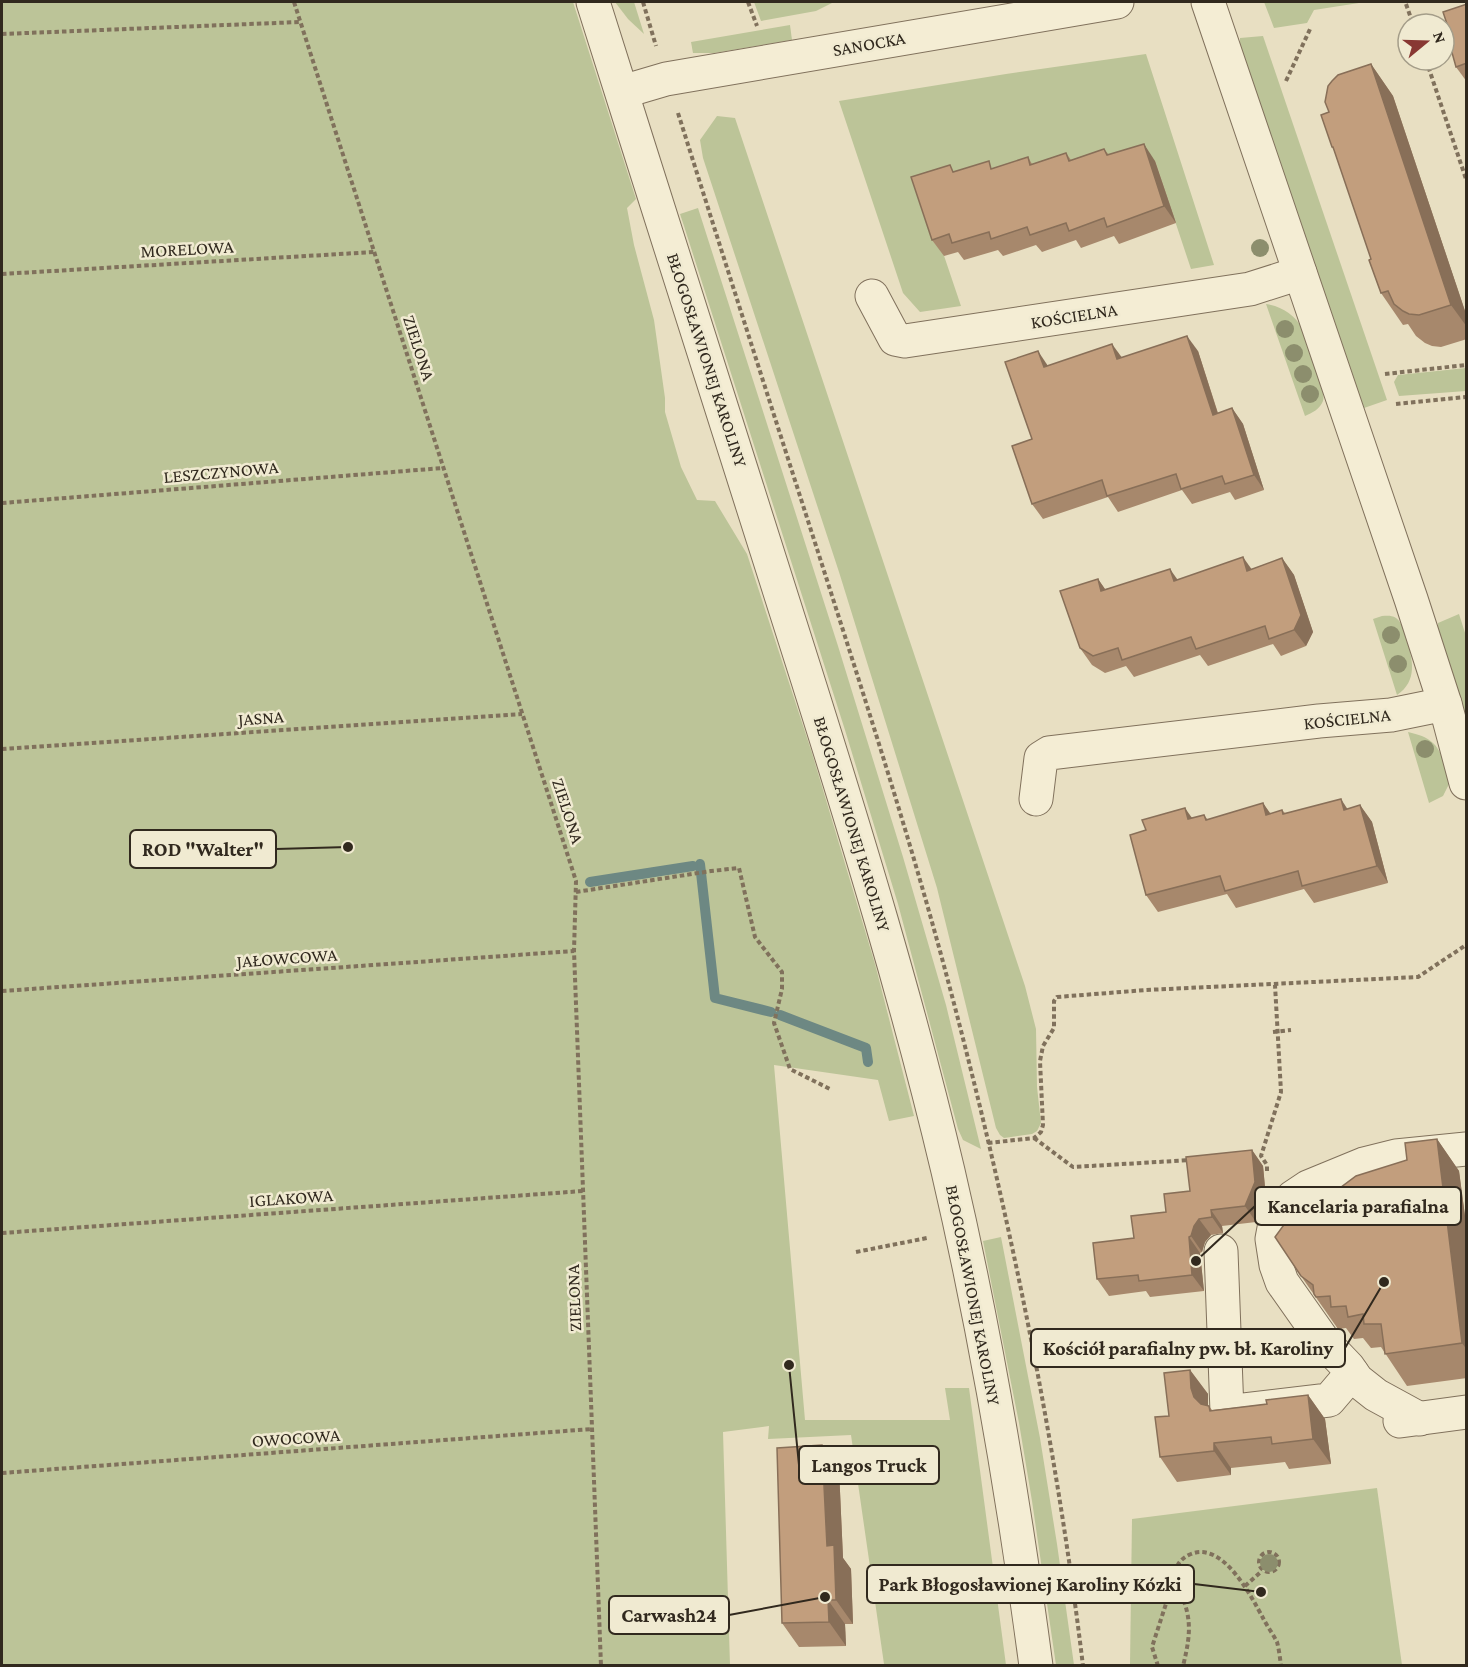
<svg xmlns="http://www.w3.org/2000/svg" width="1468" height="1667" viewBox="0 0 1468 1667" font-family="'Crimson Pro',serif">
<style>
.green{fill:#bcc498}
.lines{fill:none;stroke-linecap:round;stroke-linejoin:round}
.stream{stroke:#6d8883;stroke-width:10}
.minor-casing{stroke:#80715c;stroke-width:35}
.path{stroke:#80715c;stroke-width:4;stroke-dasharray:4.5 3;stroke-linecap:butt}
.minor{stroke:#f4edd4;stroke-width:33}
.tree{fill:#8c8e6d}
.wall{fill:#a7886c}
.shaded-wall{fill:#886f58}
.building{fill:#c29e7d;stroke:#886f58;stroke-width:1.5}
.labels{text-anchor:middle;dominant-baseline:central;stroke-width:5;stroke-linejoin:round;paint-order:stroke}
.street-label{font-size:18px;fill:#31291e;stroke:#f0ead1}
.leader{fill:none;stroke:#31291e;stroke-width:2}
.callout-dot{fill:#31291e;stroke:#f0ead1;stroke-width:2}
.callout{fill:#f0ead1;stroke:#31291e;stroke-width:2}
.callout-label{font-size:20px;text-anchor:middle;font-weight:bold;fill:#31291e}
</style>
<rect width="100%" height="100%" fill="#e8dfc2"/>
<g class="green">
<polygon points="2,2 573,2 636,199 627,208 634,245 654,320 665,398 665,412 681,467 697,500 715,501 747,554 812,753 875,964 914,1116 889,1121 878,1080 774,1065 805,1420 950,1420 945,1388 969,1388 1006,1665 875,1665 884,1664 851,1435 768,1439 769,1426 723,1432 730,1665 2,1665"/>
<polygon points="615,2 634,2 644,34 628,19"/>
<polygon points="754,2 844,2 832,3 816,11 761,21"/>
<polygon points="1264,2 1359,2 1359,3 1314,10 1307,23 1274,28"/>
<polygon points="790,25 792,40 714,53 693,53 691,42"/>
<polygon points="1263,36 1387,400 1364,408 1240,44 1240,38"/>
<polygon points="1146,54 1214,265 1191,269 1155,161 937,235 961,306 920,312 903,293 839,101 1006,74"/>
<polygon points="717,116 735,118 1025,986 1036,1029 1037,1087 1041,1123 1037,1131 1032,1134 1004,1138 1000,1135 996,1128 937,888 839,572 703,158 700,140"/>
<polygon points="698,208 838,646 903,857 946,1005 981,1149 963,1140 958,1129 898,904 845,730 684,226 680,214"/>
<path d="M1266 304C1281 306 1295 315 1302 328 1307 342 1327 389 1323 401 1320 409 1312 413 1305 416Z"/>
<polygon points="1466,368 1466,391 1399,396 1394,382 1398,375"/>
<polygon points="1459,614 1466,636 1466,722 1438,629 1438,623"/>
<path d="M1382 616C1387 616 1391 615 1396 618 1402 622 1404 632 1406 639 1413 659 1418 681 1397 695L1373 619Z"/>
<path d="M1408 732C1430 737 1438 743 1445 765 1446 771 1449 777 1449 784L1443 796 1429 803Z"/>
<polygon points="1001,1237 1040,1438 1057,1544 1074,1665 1056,1665 1032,1501 1019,1423 983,1241"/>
<polygon points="1377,1488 1402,1665 1130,1665 1132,1519"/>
</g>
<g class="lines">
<g class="stream">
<polyline points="700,864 715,998 771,1012"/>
<polyline points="590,882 693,866"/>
<polyline points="780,1015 866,1048 868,1062"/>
</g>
<defs>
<g id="minor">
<path d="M593 2C663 225 735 447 805 671 857 836 908 1002 948 1171 986 1334 1014 1500 1036 1666"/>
<polyline points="1208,2 1411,599 1445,704 1466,783"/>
<polyline points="622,92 666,79 1117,2"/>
<polyline points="872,296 895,339 905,341 1250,289 1300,273"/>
<polyline points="1036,799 1041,758 1049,753 1319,721 1391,715 1445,704"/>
<polyline points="1221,1251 1227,1412 1329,1400 1352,1373"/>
<polyline points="1420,1419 1376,1395 1357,1380 1348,1367 1325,1343 1282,1282 1276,1265 1272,1239 1275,1223 1282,1208 1293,1197 1308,1187 1364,1164 1396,1156 1466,1149"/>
<polyline points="1400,1421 1466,1412"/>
</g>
</defs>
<use href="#minor" class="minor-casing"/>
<g class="path">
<polyline points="294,2 576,881 574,951 601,1666"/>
<polyline points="643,2 656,46"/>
<polyline points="748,2 757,26"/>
<polyline points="1406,4 1413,24"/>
<polyline points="2,34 300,22"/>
<polyline points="1426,60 1466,179"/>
<polyline points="1286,81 1311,27"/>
<path d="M678 113C724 259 771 406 818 552 863 693 909 834 947 977 1007 1203 1055 1433 1083 1666"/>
<polyline points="2,274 374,252"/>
<polyline points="1385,374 1466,365"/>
<polyline points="1396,404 1466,397"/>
<polyline points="2,503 443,468"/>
<polyline points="2,749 522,714"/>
<polyline points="576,892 711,871 739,868 755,937 782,972 782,989 774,1023 790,1069 830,1089"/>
<polyline points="2,991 574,951"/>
<polyline points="1273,1032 1291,1030"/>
<polyline points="1034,1138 1073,1167 1191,1160"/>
<polyline points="988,1143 1034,1138 1041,1132 1043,1125 1040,1061 1043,1046 1054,1028 1054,1001 1057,997 1146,990 1418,977 1466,945"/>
<polyline points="1267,1171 1267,1165 1261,1156 1281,1092 1275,985"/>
<polyline points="2,1233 583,1191"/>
<polyline points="856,1252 927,1238"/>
<polyline points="2,1473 592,1429"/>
<circle cx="1269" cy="1562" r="10"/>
<path d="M1174 1580C1192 1613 1192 1630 1183 1666"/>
<polyline points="1245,1586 1262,1571"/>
<path d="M1158 1666 1152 1647 1174 1579C1175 1567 1179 1559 1191 1554 1223 1541 1251 1596 1263 1618 1267 1626 1273 1634 1277 1642 1279 1649 1280 1658 1281 1666"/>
</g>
<use href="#minor" class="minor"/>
</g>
<g class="tree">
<circle cx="1260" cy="248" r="9"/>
<circle cx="1285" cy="329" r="9"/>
<circle cx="1294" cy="353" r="9"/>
<circle cx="1303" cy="374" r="9"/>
<circle cx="1310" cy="394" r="9"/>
<circle cx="1391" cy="635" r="9"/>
<circle cx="1398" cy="664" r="9"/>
<circle cx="1425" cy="749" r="9"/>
<circle cx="1269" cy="1563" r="9"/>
</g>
<g class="wall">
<polygon points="1467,4 1467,82 1456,67 1449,30"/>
<polygon points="1371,64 1393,96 1467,317 1467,339 1441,347 1432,346 1425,343 1416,336 1408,324 1403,325 1381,293 1371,259 1335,152 1332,147 1329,112"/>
<polygon points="1104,149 1109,155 1155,161 1176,223 1119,244 1114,236 1081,248 1076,240 1042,252 1036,245 1003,256 998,250 964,260 958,252 944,256 932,240 955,172 994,168 1028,157 1032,164 1066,153 1071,160"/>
<polygon points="1198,351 1218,413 1232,408 1243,424 1264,490 1235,500 1230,492 1192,504 1182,490 1118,512 1108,497 1043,519 1032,504 1032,439 1122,358"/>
<polygon points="1282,558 1294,575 1313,632 1306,646 1281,656 1273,644 1208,666 1200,655 1134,677 1126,666 1105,673 1092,665 1080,648 1098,579 1105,589 1252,569"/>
<polygon points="1263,803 1270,814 1282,810 1285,813 1348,809 1360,805 1372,822 1388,883 1314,903 1304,889 1236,908 1227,894 1158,912 1146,895 1146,830 1204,815 1208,820"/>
<polygon points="1437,1139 1459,1171 1467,1231 1467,1378 1407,1386 1381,1347 1371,1348 1363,1338 1354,1339 1346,1328 1338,1329 1301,1276 1317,1205 1407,1160"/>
<polygon points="1252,1150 1263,1166 1266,1198 1256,1222 1222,1226 1223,1233 1211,1235 1205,1242 1202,1252 1200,1253 1204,1291 1150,1297 1146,1291 1109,1296 1097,1279 1134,1238 1166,1212"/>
<polygon points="1190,1370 1208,1394 1208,1405 1212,1410 1267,1404 1308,1395 1325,1419 1331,1464 1289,1469 1285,1462 1231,1468 1231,1475 1177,1482 1160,1457 1169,1416"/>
<polygon points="839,1469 843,1558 851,1569 853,1624 845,1624 846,1646 799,1647 782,1623"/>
</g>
<g class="shaded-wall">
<polygon points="1371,64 1393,96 1467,317 1467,327 1451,305"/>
<polygon points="1144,144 1155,161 1176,223 1164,206"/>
<polygon points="1187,336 1198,351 1223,430 1213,415"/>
<polygon points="1112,344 1123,359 1117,359"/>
<polygon points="1038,351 1048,366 1044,367"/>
<polygon points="1232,408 1243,424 1264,490 1254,475"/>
<polygon points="1243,557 1255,574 1247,571"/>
<polygon points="1282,558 1294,575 1313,632 1306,646 1294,630"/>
<polygon points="1170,569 1182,586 1174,581"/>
<polygon points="1098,579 1109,595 1101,591"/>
<polygon points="1341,799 1352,816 1344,810"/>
<polygon points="1263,803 1275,820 1266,815"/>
<polygon points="1360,805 1372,822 1388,883 1377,866"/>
<polygon points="1185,808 1197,825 1188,819"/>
<polygon points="1437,1139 1459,1171 1467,1231 1467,1350 1462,1343"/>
<polygon points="1252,1150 1263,1166 1266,1198 1256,1222 1245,1206"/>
<polygon points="1211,1210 1222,1226 1223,1233 1212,1217"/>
<polygon points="1199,1219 1211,1235 1205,1242 1202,1252 1191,1236 1194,1226"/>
<polygon points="1189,1237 1200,1253 1204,1291 1192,1275"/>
<polygon points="1190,1370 1208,1394 1208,1413 1194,1397 1191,1388"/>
<polygon points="1308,1395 1325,1419 1331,1464 1313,1439"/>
<polygon points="1214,1443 1231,1468 1231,1475 1214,1451"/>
<polygon points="822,1445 839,1469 843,1558 851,1569 853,1624 836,1600 827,1546"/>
<polygon points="828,1600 845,1624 846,1646 829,1622"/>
</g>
<g class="building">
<polygon points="1467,4 1467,63 1456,67 1446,31 1449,30 1443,12"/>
<polygon points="1371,64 1451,305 1419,315 1409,314 1403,311 1394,304 1388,291 1381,293 1369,260 1371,259 1333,147 1332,147 1321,115 1329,112 1325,102 1328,86 1332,81 1338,75"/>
<polygon points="1144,144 1164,206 1107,227 1104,218 1069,231 1066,223 1030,235 1027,227 991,239 989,232 952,243 949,234 932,240 911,177 950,165 953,172 989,161 991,169 1028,157 1030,165 1066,153 1069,161 1104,149 1107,155"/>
<polygon points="1187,336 1213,415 1232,408 1254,475 1225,484 1222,476 1181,489 1176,474 1107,496 1102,480 1032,504 1012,446 1032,439 1005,362 1038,351 1044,367 1112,344 1117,359"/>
<polygon points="1243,557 1247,571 1282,558 1301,615 1294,630 1269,639 1265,626 1196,649 1191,637 1122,660 1118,648 1093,656 1080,648 1060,591 1098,579 1101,591 1170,569 1174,581"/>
<polygon points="1341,799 1344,810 1360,805 1377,866 1302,886 1298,871 1225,891 1220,876 1146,895 1130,835 1146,830 1142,820 1185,808 1188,819 1204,815 1206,820 1263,803 1266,815 1282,810 1283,814"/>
<polygon points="1437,1139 1462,1343 1385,1354 1381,1324 1364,1324 1363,1314 1348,1317 1346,1306 1331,1307 1330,1296 1316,1297 1314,1294 1313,1285 1301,1276 1275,1237 1305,1196 1317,1205 1356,1176 1407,1160 1405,1143"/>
<polygon points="1252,1150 1255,1182 1245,1206 1211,1210 1212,1217 1199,1219 1194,1226 1191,1236 1189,1237 1192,1275 1139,1281 1138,1275 1097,1279 1093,1243 1134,1238 1131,1216 1166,1212 1164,1194 1190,1191 1186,1157"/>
<polygon points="1190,1370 1191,1388 1194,1397 1201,1404 1209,1406 1210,1411 1267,1404 1266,1400 1308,1395 1313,1439 1272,1444 1271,1437 1214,1443 1214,1451 1160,1457 1155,1417 1169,1416 1164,1373"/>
<polygon points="822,1445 827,1546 834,1545 836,1600 828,1600 829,1622 782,1623 777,1448"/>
</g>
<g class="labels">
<g class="street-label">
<text transform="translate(869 44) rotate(-10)">SANOCKA</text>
<text transform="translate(187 249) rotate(-3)">MORELOWA</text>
<text transform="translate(1074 316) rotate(-9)">KOŚCIELNA</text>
<text transform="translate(419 348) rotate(72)">ZIELONA</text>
<text transform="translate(707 360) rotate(72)">BŁOGOSŁAWIONEJ KAROLINY</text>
<text transform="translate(221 472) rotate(-5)">LESZCZYNOWA</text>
<text transform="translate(261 718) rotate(-4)">JASNA</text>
<text transform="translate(1347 719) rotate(-6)">KOŚCIELNA</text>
<text transform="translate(568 811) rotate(72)">ZIELONA</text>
<text transform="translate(852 824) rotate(73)">BŁOGOSŁAWIONEJ KAROLINY</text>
<text transform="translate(287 958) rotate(-4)">JAŁOWCOWA</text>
<text transform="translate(291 1198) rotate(-4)">IGLAKOWA</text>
<text transform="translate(973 1295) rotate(79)">BŁOGOSŁAWIONEJ KAROLINY</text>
<text transform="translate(574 1298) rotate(-92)">ZIELONA</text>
<text transform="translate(296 1438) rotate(-4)">OWOCOWA</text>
</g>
</g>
<path class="leader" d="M348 847L276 849M1196 1261L1255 1206M1384 1282L1345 1348M789 1365L799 1465M1261 1592L1194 1584M825 1597L729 1615"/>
<g class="callout-dot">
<circle cx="348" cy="847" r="6"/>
<circle cx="1196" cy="1261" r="6"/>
<circle cx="1384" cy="1282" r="6"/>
<circle cx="789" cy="1365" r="6"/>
<circle cx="1261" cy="1592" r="6"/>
<circle cx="825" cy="1597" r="6"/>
</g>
<g class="callout">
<rect x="130" y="830" width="146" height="38" rx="6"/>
<rect x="1255" y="1187" width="206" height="38" rx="6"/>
<rect x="1031" y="1329" width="314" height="38" rx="6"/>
<rect x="799" y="1446" width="140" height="38" rx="6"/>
<rect x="867" y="1565" width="327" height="38" rx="6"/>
<rect x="609" y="1596" width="120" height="38" rx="6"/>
</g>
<g class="callout-label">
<text x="203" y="856">ROD "Walter"</text>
<text x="1358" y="1213">Kancelaria parafialna</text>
<text x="1188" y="1355">Kościół parafialny pw. bł. Karoliny</text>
<text x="869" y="1472">Langos Truck</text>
<text x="1030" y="1591">Park Błogosławionej Karoliny Kózki</text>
<text x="669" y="1622">Carwash24</text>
</g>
<rect width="1468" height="1667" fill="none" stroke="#31291e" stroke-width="6"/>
<g transform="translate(1426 42) rotate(71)"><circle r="28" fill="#f0ead1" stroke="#a49d89" stroke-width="1.5"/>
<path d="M0-4.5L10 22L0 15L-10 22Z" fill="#883833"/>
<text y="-9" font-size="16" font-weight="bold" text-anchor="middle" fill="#31291e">N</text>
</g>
</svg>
